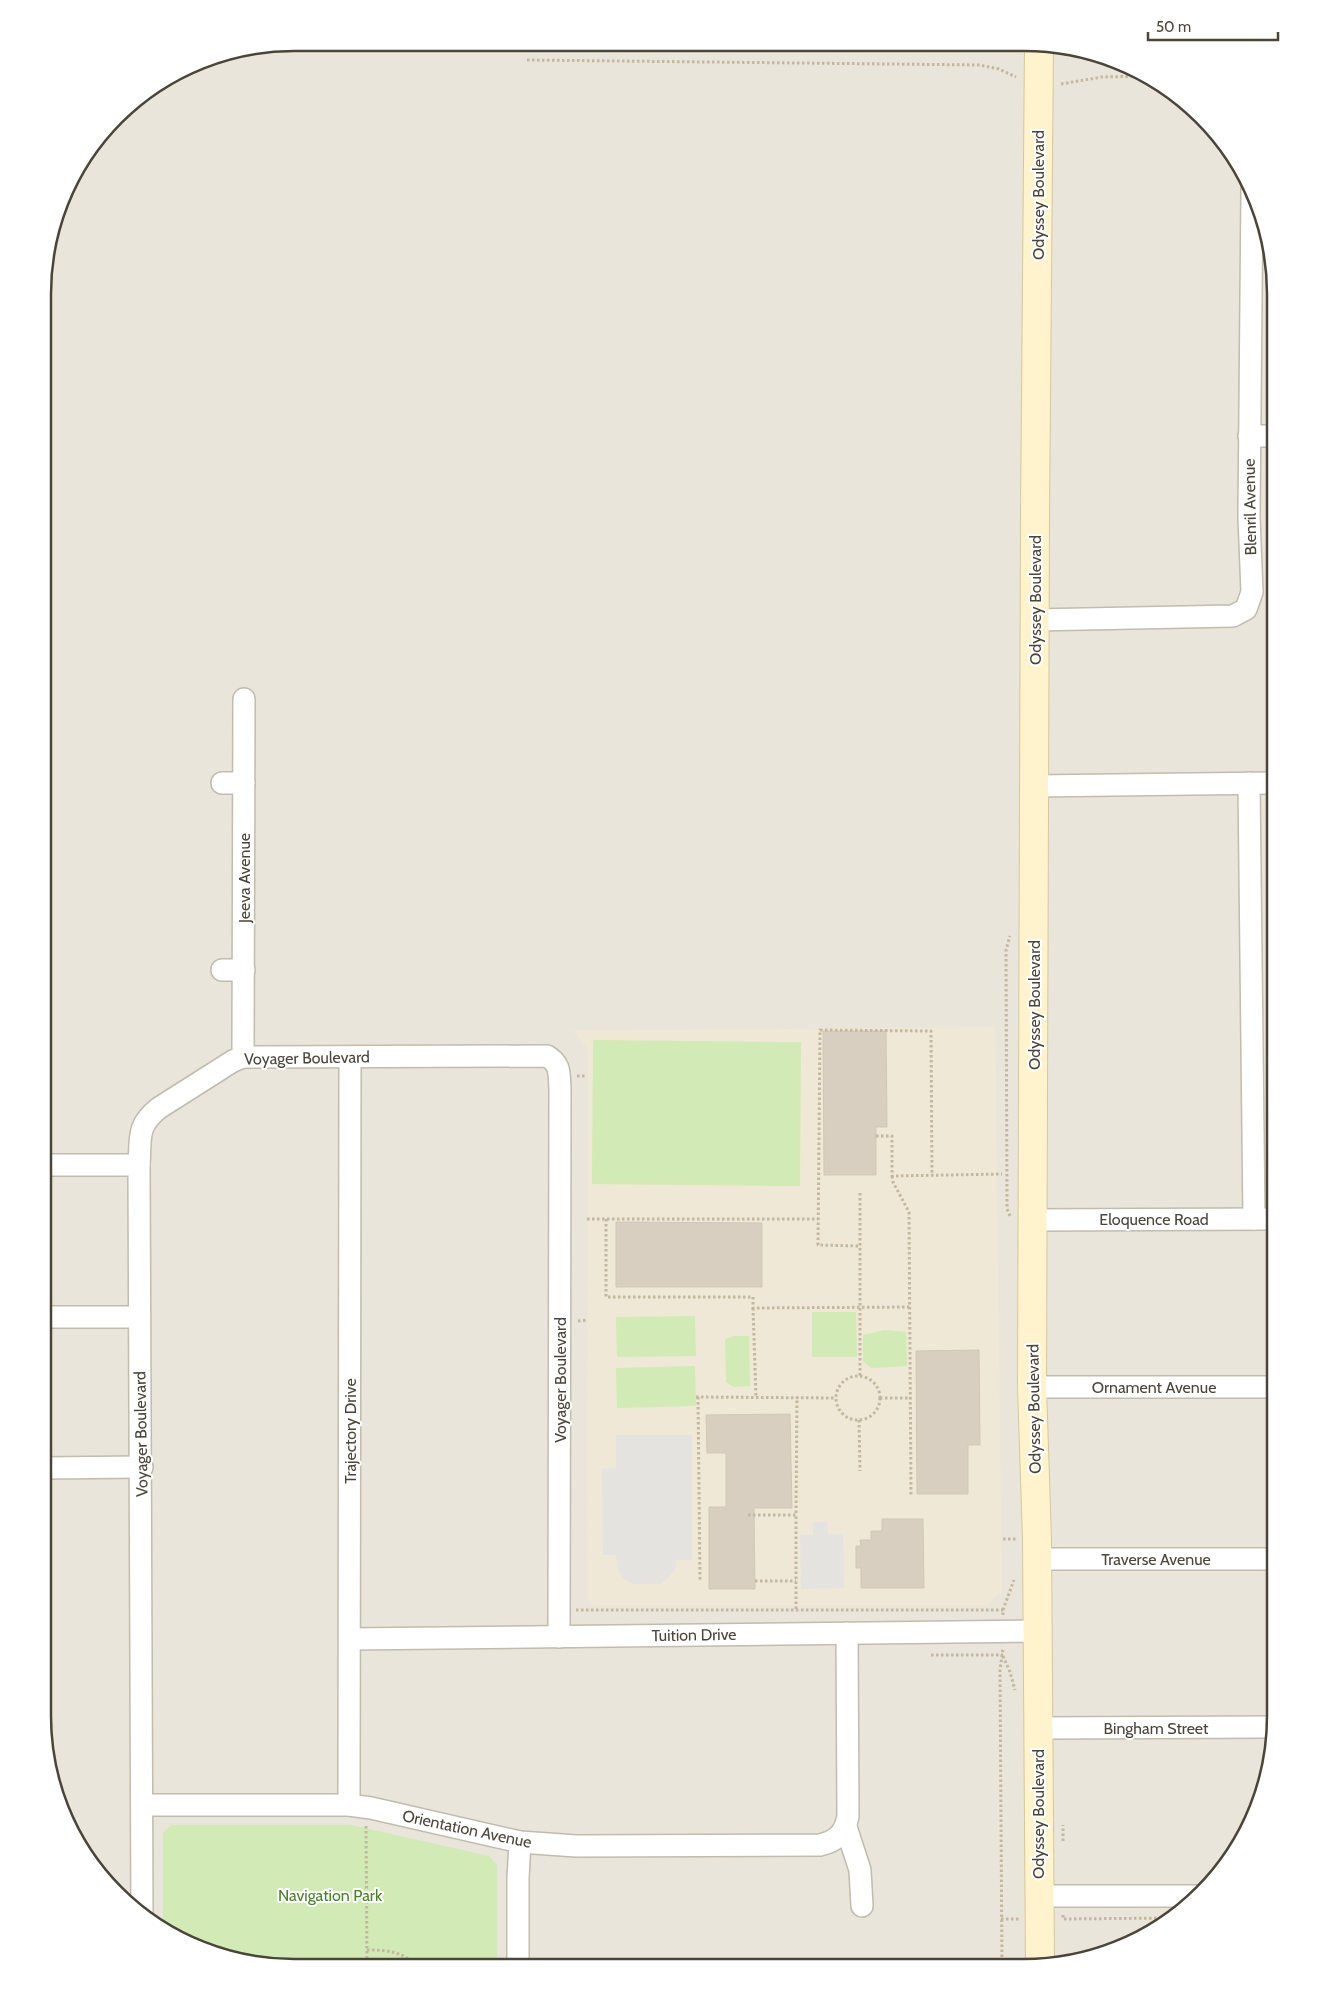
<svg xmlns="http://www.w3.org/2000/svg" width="1318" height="2010" viewBox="0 0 1318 2010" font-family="Cabin,sans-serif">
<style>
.residential{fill:#eae5da}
.education{fill:#efe8d6}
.green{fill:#d2eab5}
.parking{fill:#e5e3e0}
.building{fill:#d8cfc1;stroke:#d3c7b4}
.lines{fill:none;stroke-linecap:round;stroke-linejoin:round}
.street-casing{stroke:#c2bbae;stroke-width:24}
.secondary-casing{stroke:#d6c79b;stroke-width:30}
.path{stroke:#c4b79f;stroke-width:3;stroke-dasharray:2.5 2.5;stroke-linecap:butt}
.street{stroke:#fff;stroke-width:21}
.secondary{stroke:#fff3cd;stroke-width:28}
.labels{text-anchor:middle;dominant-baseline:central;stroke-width:4;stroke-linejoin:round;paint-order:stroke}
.street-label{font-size:16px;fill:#4b4439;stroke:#fff}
.park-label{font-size:16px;fill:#4a7f2a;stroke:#fff}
.rim{fill:none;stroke:#4b4439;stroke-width:2.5}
</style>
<rect width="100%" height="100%" fill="#f6f3ec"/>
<polygon class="residential" points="294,43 1057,45 1120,62 1177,94 1223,141 1256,198 1275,294 1275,1732 1262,1797 1233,1856 1189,1905 1120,1948 1024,1967 262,1965 198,1948 141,1916 95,1869 62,1812 43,1716 45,262 69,183 128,105 198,62"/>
<polygon class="education" points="995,1027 1002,1590 988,1605 594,1605 587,1599 588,1060 587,1047 577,1035 571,1031"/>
<g class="green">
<polygon points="593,1040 801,1042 800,1186 592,1184"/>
<polygon points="812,1312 856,1312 857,1357 812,1357"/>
<polygon points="695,1316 696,1356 617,1357 616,1317"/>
<polygon points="885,1330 906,1332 907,1366 871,1368 863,1361 863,1335"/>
<polygon points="734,1336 749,1336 750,1386 734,1387 726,1382 725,1339"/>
<polygon points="695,1366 696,1406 617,1408 616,1368"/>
<polygon points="171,1825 351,1825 489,1856 497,1865 497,1966 262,1965 198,1948 163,1928 163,1833"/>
</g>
<g class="parking">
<polygon points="616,1435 692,1435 692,1560 676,1560 675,1569 668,1578 660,1584 633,1584 624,1579 618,1570 616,1555 603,1555 602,1469 616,1468"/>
<polygon points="813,1522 827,1522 828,1534 843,1534 844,1588 801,1589 800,1535 813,1535"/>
</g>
<g class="building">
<polygon points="823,1031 886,1031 887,1127 876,1127 876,1175 824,1175"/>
<polygon points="616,1222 762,1223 762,1287 616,1287"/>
<polygon points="979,1350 980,1445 968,1445 968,1494 917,1494 916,1351"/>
<polygon points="790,1414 792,1508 754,1508 755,1589 709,1589 709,1507 726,1507 726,1453 707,1453 706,1415"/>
<polygon points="882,1519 923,1519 924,1588 861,1588 861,1568 856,1568 856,1546 861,1546 860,1540 871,1540 871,1531 882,1531"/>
</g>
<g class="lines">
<defs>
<g id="street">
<polyline points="1249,436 1275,436"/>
<polyline points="1034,620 1233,616 1246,609 1252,592 1249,517 1252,190"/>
<polyline points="222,783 244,783"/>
<polyline points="1249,783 1254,1219"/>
<polyline points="1034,786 1275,783"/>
<polyline points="222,970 244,970"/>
<polyline points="243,1057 244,699"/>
<polyline points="43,1165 139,1165"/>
<polyline points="1033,1220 1275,1219"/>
<polyline points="43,1317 139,1317"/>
<polyline points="1032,1387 1275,1387"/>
<polyline points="43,1468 142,1467"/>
<polyline points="1037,1559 1275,1559"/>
<polyline points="350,1639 1038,1631"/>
<polyline points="1038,1728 1275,1727"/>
<path d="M142 1805H349L371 1808 520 1842 576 1846 820 1845C837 1841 845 1833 848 1816L847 1633"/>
<polyline points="349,1805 350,1057"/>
<polyline points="846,1827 860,1870 862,1906"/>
<polyline points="1038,1896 1198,1896"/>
<path d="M142 1916 139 1165C141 1138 136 1126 159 1108L233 1061 243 1057 547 1056C561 1064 559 1074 560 1089L559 1637"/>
<polyline points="518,1966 518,1878 520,1842"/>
</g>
<polyline id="secondary" points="1039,45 1035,515 1032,1387 1037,1539 1040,1964"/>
</defs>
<use href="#street" class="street-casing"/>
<use href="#secondary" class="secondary-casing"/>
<g class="path">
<polyline points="527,60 980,65 999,69 1016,77"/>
<polyline points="1061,84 1102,77 1145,76"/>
<polyline points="577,1076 586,1076"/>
<polyline points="876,1136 892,1136 892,1176 1002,1174"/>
<polyline points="892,1176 893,1182 909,1212 911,1496"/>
<polyline points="860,1193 860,1376"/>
<polyline points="1010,1216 1007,1209 1006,950 1010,936"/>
<polyline points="587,1219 818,1219"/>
<polyline points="606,1219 606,1297 753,1297 753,1308 910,1307"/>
<polyline points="858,1246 818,1245 820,1030 931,1031 932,1175"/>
<polyline points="753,1308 756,1397"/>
<polyline points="578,1321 587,1320"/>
<circle cx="858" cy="1398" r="22"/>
<polyline points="696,1397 836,1398"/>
<polyline points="698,1397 700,1581"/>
<polyline points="880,1398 911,1398"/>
<polyline points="859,1420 860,1471"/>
<polyline points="748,1515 796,1515 797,1397"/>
<polyline points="1003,1539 1016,1539"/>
<polyline points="755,1581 796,1581"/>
<polyline points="796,1609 796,1515"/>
<polyline points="576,1610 1003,1610"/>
<polyline points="1003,1615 1003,1610 1014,1580"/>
<polyline points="931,1655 1003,1655"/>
<polyline points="1003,1656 1010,1672 1015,1690"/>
<polyline points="366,1826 367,1966"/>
<polyline points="1063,1841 1063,1825"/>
<polyline points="1063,1915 1063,1919 1169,1918"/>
<polyline points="1001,1919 1019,1919"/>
<path d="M367 1950C386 1950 403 1951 416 1966"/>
<polyline points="1002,1967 1000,1670 1003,1648"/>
</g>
<use href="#street" class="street"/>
<use href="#secondary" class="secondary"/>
</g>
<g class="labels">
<g class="street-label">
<text transform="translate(1038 195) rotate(-90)">Odyssey Boulevard</text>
<text transform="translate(1250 507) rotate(-91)">Blenril Avenue</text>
<text transform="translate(1035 600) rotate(-90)">Odyssey Boulevard</text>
<text transform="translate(244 878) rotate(-90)">Jeeva Avenue</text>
<text transform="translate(1034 1005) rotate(-90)">Odyssey Boulevard</text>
<text transform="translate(307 1058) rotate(-1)">Voyager Boulevard</text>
<text x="1154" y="1219">Eloquence Road</text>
<text transform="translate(560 1380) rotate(-90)">Voyager Boulevard</text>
<text x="1154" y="1387">Ornament Avenue</text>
<text transform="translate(1034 1409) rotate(-91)">Odyssey Boulevard</text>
<text transform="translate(350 1431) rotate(-90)">Trajectory Drive</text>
<text transform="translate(141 1434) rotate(-91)">Voyager Boulevard</text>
<text x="1156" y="1559">Traverse Avenue</text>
<text transform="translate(694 1635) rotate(-1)">Tuition Drive</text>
<text x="1156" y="1728">Bingham Street</text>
<text transform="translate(1038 1814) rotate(-90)">Odyssey Boulevard</text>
<text transform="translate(467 1829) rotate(12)">Orientation Avenue</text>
</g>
<g class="park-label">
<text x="330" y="1895">Navigation Park</text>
</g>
</g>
<path d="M0 0H1318V2010H0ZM294 51H1024A243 243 0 0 1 1267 294V1716A243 243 0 0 1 1024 1959H294A243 243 0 0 1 51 1716V294A243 243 0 0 1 294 51Z" fill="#fff" fill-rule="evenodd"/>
<path class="rim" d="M294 51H1024A243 243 0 0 1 1267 294V1716A243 243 0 0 1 1024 1959H294A243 243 0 0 1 51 1716V294A243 243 0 0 1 294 51Z"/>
<path d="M1148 32v8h130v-8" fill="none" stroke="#4b4439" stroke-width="2.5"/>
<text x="1156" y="32" font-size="15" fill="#4b4439" stroke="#ffffff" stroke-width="4" paint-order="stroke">50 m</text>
</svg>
